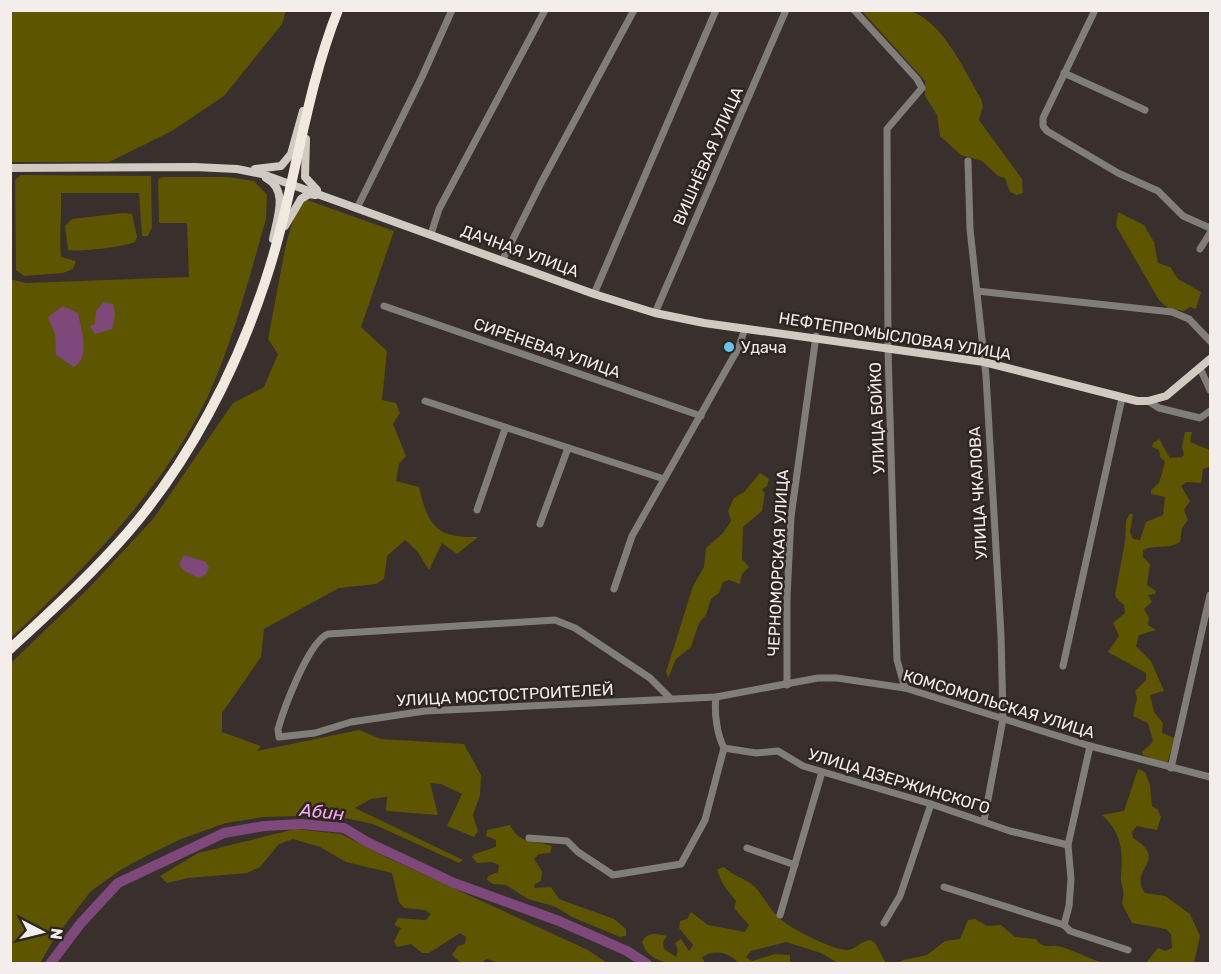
<svg xmlns="http://www.w3.org/2000/svg" width="1221" height="974" viewBox="0 0 1221 974" font-family="Rubik,sans-serif">
<style>
.green{fill:#5d5500}
.water{fill:#7f487b}
.lines{fill:none;stroke-linecap:round;stroke-linejoin:round}
.river{stroke:#7f487b;stroke-width:10}
.minor{stroke:#817e7a;stroke-width:7}
.major{stroke:#d1cac3;stroke-width:8}
.highway{stroke:#f1e9e0;stroke-width:10}
.poi-dot{fill:#65c5ee;stroke:#2e2522;stroke-width:2}
.labels{text-anchor:middle;dominant-baseline:central;stroke-width:5;stroke-linejoin:round;paint-order:stroke}
.street-label{font-size:16px;fill:#f3edeb;stroke:#2e2522}
.poi-label{font-size:16px;fill:#f3edeb;stroke:#2e2522;text-anchor:start}
.water-label{font-size:18px;font-style:italic;fill:#fbabf5;stroke:#2e2522}
</style>
<rect width="100%" height="100%" fill="#392f2c"/>
<g class="green">
<polygon points="11,10 286,10 286,11 282,24 224,96 172,131 109,162 11,162"/>
<path d="M909 11C941 18 966 73 981 99L983 106 979 120 1022 179 1023 193 1017 195 1010 192 1005 178 998 176 982 161 961 155 940 136 937 115 925 96V81L862 11Z"/>
<path d="M21 175 151 176 152 227 148 236H142L139 193H61C62 214 59 235 61 257L76 261 73 269 63 273 24 276 16 270 15 180Z"/>
<path d="M162 177H228L254 181 267 195 266 219C249 278 234 339 208 396 163 490 86 567 11 638L10 279 26 283 189 277 187 223H159L158 179Z"/>
<path d="M307 200 394 231 361 327 387 351 382 400 396 403 400 413 393 424 406 456 399 464 396 481 419 487C428 526 436 538 478 537L457 554 442 543 429 570 417 551 405 540 387 556 384 579 376 584 339 588 264 629 261 657 222 713V732L261 746 257 751 359 730 381 739 464 744 481 775 480 795 473 815 478 831 474 837 447 826 462 794 441 784 430 783 438 815 386 811 387 797 371 799 355 808 463 860 459 863 373 824 331 815 263 817 226 823 181 839 148 855 122 869 91 891 54 939 40 963 11 964V663L88 589 153 519 233 403 264 387 278 354 268 339 286 244 297 207Z"/>
<polygon points="1118,212 1144,225 1154,242 1158,263 1170,267 1178,279 1201,292 1196,309 1190,307 1184,311 1169,309 1159,300 1116,226"/>
<path d="M123 213 132 214 137 237 135 242C125 247 78 252 68 250L65 226 72 219Z"/>
<path d="M1185 432H1192L1190 442 1210 450V467L1203 469 1201 483 1186 482 1181 486 1190 501 1184 510 1188 520 1182 528 1180 542C1167 550 1155 544 1143 550V557L1150 564 1147 585 1156 591 1155 594 1148 595 1152 602 1144 609 1149 618 1148 625 1156 630 1139 635 1136 646 1151 661 1164 691 1150 695 1154 712 1163 723 1162 733 1175 738 1167 764 1143 755 1142 752 1151 744 1153 741 1148 723 1133 716 1137 698 1135 691 1146 680V673L1108 652 1119 636 1113 623 1125 613 1124 605 1116 598 1115 595 1125 542 1126 520 1130 514H1133L1130 532 1133 539 1140 540 1146 522 1163 515 1165 497 1151 494V490L1159 483 1165 462 1160 457 1159 450 1152 447 1153 443 1159 439 1170 458 1182 457 1184 455 1182 447Z"/>
<polygon points="760,473 769,479 767,486 762,490 765,493 762,511 743,527 742,559 749,567 742,574 740,584 729,580 723,582 719,593 711,599 706,615 699,623 691,647 676,659 668,678 666,672 693,586 704,567 706,548 723,533 731,521 728,511 734,498 744,492"/>
<path d="M1138 769 1145 772 1150 785 1152 806 1158 810 1161 817 1157 830 1137 826 1132 832 1133 838C1170 861 1128 868 1145 893L1165 896 1190 914 1200 936 1194 963H1146L1158 948 1165 951 1172 948 1171 934 1166 929 1132 923 1122 904C1126 887 1120 887 1121 876 1123 852 1122 833 1102 815L1124 811Z"/>
<path d="M510 825C521 846 533 839 552 846L550 853 539 854 534 859 542 871 541 881 535 884 534 888 551 887 559 899 614 919 626 929V936L620 937 572 917 556 907 528 899 506 885 493 884 487 880 488 876 498 872 499 865 492 862 477 863 472 857 474 854 496 847V840L486 836 487 830Z"/>
<polygon points="295,829 341,834 388,858 588,950 607,963 501,964 487,959 481,963 461,963 452,955 458,946 465,944 466,937 460,933 429,953 422,953 411,944 397,947 394,941 401,928 394,925 398,918 426,920 431,914 425,910 404,908 399,902 392,873 346,862 320,847 293,839 279,844 260,867 247,873 188,878 167,883 160,876 198,853"/>
<path d="M724 867C733 876 747 879 755 887 763 896 769 908 778 917 787 927 836 952 849 950 857 948 861 941 870 940L875 943 886 963H838L821 953 786 942 751 951 746 957 752 961 775 954 790 955V963H738C729 952 715 949 702 957L705 963C681 963 651 969 642 942 648 931 656 934 667 936L663 942 664 949 676 957 678 950 675 943 681 939 689 951 693 945 679 928 680 921 687 919 691 912 708 925 745 932 749 925 734 908 736 901C727 890 721 883 717 869Z"/>
<path d="M975 919 987 926 1001 925 1015 937 1036 939C1044 951 1050 943 1062 947 1069 949 1094 960 1102 963H899L903 960 927 955 945 941 960 939 968 920Z"/>
</g>
<g class="water">
<polygon points="104,302 113,304 115,315 112,329 95,334 90,326 95,324 96,311"/>
<path d="M63 306 78 313C81 330 91 357 74 367L56 355 55 334 48 317Z"/>
<polygon points="184,555 206,562 209,568 205,575 198,578 183,570 179,564"/>
</g>
<g class="lines">
<polyline class="river" points="50,964 81,923 118,883 224,833 264,826 301,824 344,828 367,842 454,883 559,921 627,951 647,964"/>
<g class="minor">
<polyline points="854,10 917,79 922,88 887,129 888,349 897,660 905,688"/>
<polyline points="1095,10 1043,118 1043,126 1047,131 1118,173 1158,191 1183,216 1210,228"/>
<polyline points="1064,73 1145,110"/>
<polyline points="968,161 970,229 986,376 1001,635 1003,719 984,821"/>
<polyline points="357,208 422,77 452,10"/>
<polyline points="431,234 439,209 545,10"/>
<polyline points="1200,249 1210,233"/>
<polyline points="502,261 541,183 634,10"/>
<polyline points="977,291 1172,312 1189,319 1210,341"/>
<polyline points="594,294 716,10"/>
<polyline points="384,306 701,416"/>
<polyline points="655,313 786,10"/>
<polyline points="1200,368 1210,390"/>
<polyline points="425,401 664,479"/>
<polyline points="1148,401 1159,408 1200,418 1210,411"/>
<polyline points="477,510 505,429"/>
<polyline points="540,524 568,448"/>
<polyline points="614,589 632,536 739,347 745,328"/>
<polyline points="1063,666 1122,398"/>
<polyline points="787,685 787,597 791,517 816,336"/>
<path d="M671 699 650 678 575 628 555 620 328 634C309 641 284 708 278 729L279 737 315 733 351 722 425 711 716 697 818 678H837L905 688 1090 746 1210 777"/>
<polyline points="724,748 756,753 778,751 803,766 931,804 1010,831 1068,845"/>
<polyline points="1171,768 1210,595"/>
<path d="M529 838 567 841 578 852 613 875 681 864 705 820 724 748C717 735 714 712 716 697"/>
<polyline points="747,848 795,865"/>
<polyline points="944,887 1064,925"/>
<polyline points="780,915 822,772"/>
<polyline points="884,923 900,896 931,804"/>
<polyline points="1064,925 1069,906 1071,879 1068,845 1090,746"/>
<polyline points="1064,925 1070,931 1128,950"/>
</g>
<g class="major">
<polyline points="306,139 305,177 317,190"/>
<polyline points="10,168 194,167 237,169 262,174 594,294 655,313 704,323 984,362 1137,401 1148,401 1166,396 1210,359"/>
<polyline points="255,169 281,166 291,154 303,111"/>
<path d="M266 178C289 190 277 218 273 239"/>
<polyline points="285,226 301,199 309,194 315,195"/>
</g>
<path class="highway" d="M10 649C51 611 93 573 129 531 190 460 236 370 265 282 295 193 303 98 338 10"/>
</g>
<circle class="poi-dot" cx="729" cy="347" r="6"/>
<g class="labels">
<g class="street-label">
<text transform="translate(708 156) rotate(-66)">ВИШНЁВАЯ УЛИЦА</text>
<text transform="translate(520 251) rotate(20)">ДАЧНАЯ УЛИЦА</text>
<text transform="translate(895 336) rotate(9)">НЕФТЕПРОМЫСЛОВАЯ УЛИЦА</text>
<text transform="translate(547 348) rotate(19)">СИРЕНЕВАЯ УЛИЦА</text>
<text transform="translate(877 418) rotate(-92)">УЛИЦА БОЙКО</text>
<text transform="translate(978 493) rotate(-93)">УЛИЦА ЧКАЛОВА</text>
<text transform="translate(778 563) rotate(-87)">ЧЕРНОМОРСКАЯ УЛИЦА</text>
<text transform="translate(505 695) rotate(-3)">УЛИЦА МОСТОСТРОИТЕЛЕЙ</text>
<text transform="translate(999 704) rotate(17)">КОМСОМОЛЬСКАЯ УЛИЦА</text>
<text transform="translate(899 781) rotate(17)">УЛИЦА ДЗЕРЖИНСКОГО</text>
</g>
<g class="poi-label">
<text x="741" y="347">Удача</text>
</g>
<g class="water-label">
<text transform="translate(322 812) rotate(6)">Абин</text>
</g>
</g>
<rect width="1221" height="974" fill="none" stroke="#f3edeb" stroke-width="24"/>
<g transform="translate(42 932) rotate(97)" stroke="#2e2522" stroke-width="4.5" paint-order="stroke">
<path d="M0-4.5L10 22L0 15L-10 22Z" fill="#f3edeb"/>
<text y="-9" font-size="16" font-weight="bold" text-anchor="middle" fill="#f3edeb">N</text>
</g>
</svg>
